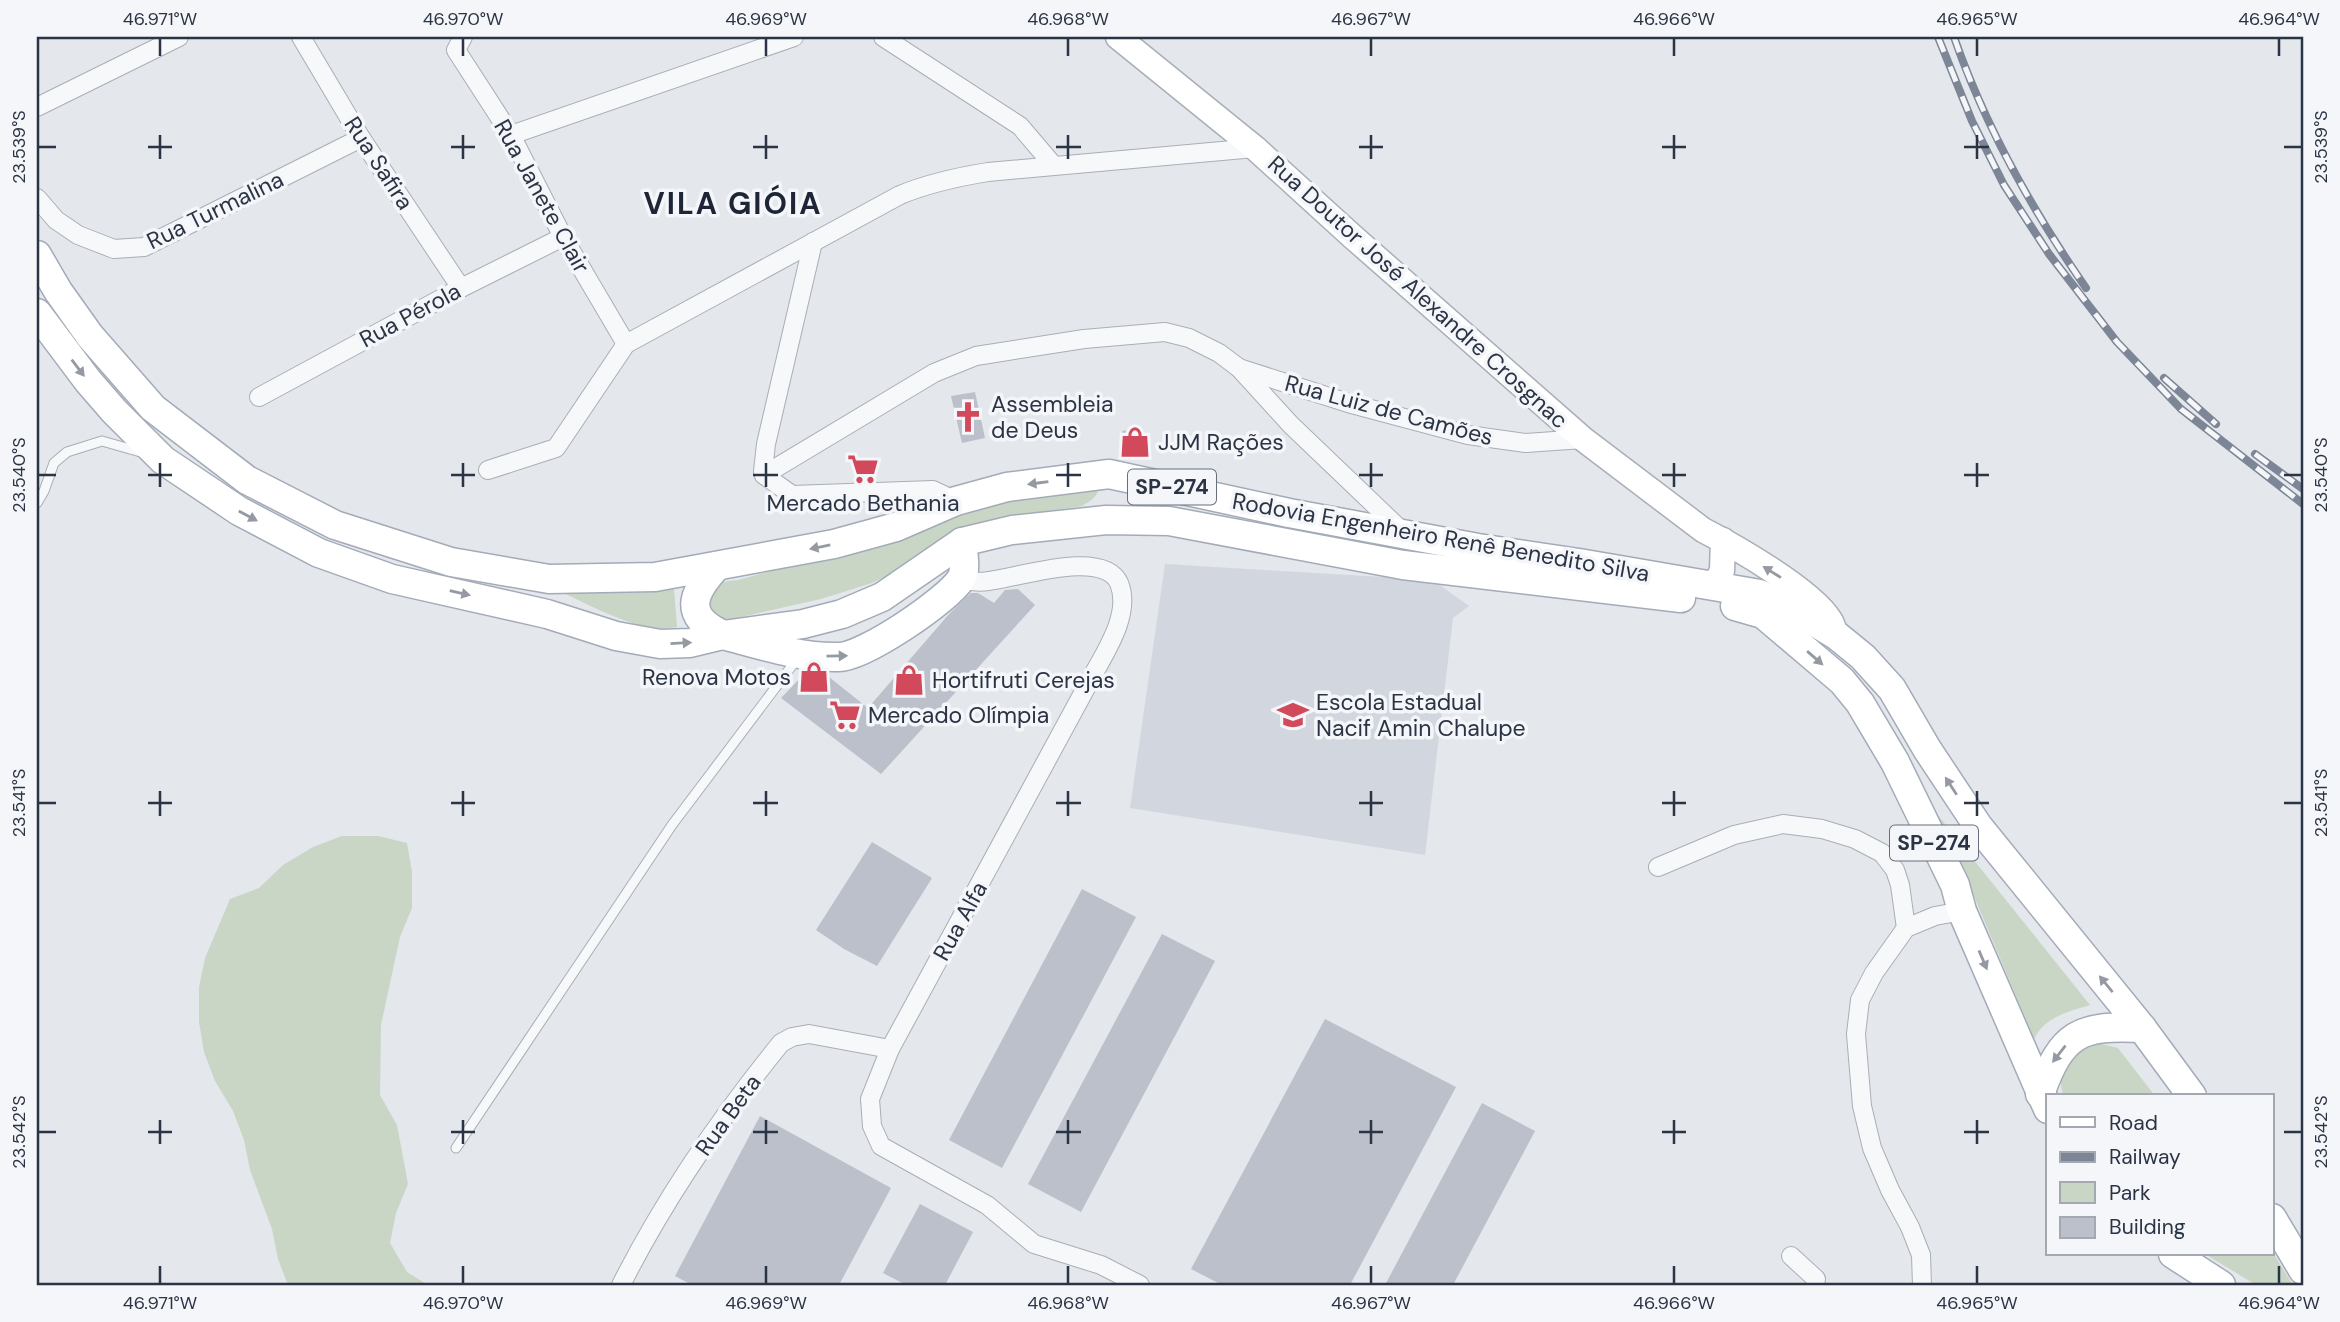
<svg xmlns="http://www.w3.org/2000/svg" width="2340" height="1322" viewBox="0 0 2340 1322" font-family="'DM Sans',sans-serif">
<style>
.built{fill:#d2d6de}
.green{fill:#c9d6c5}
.building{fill:#bbc0ca}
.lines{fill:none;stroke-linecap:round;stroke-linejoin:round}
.lane-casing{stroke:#a9aeb7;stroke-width:11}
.street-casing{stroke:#a9aeb7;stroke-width:20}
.secondary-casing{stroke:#a9aeb7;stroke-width:27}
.primary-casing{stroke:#a3abb8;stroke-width:31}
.lane{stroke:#f7f8fa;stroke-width:9}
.street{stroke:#f7f8fa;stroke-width:18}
.secondary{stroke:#fff;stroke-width:24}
.primary{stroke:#fff;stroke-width:28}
.rail-casing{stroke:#7d8696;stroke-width:8}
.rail{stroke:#f4f6f9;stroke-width:5;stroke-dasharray:16;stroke-linecap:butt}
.oneway{fill:#959aa2}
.ticks{fill:none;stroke:#2b3445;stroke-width:2.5}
.labels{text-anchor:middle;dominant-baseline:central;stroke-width:7;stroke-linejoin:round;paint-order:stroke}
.shield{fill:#f4f6f9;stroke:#676e7b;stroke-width:2}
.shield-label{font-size:21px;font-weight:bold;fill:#2b3445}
.street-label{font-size:23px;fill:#2b3445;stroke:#f4f6f9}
.poi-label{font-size:23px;fill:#2b3445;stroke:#f4f6f9;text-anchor:start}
.district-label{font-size:30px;font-weight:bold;letter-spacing:2px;fill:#1d2536;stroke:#f4f6f9}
.neatline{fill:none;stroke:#2b3445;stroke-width:2.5}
.ticks-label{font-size:18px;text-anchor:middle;fill:#2b3445}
</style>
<rect width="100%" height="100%" fill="#e4e7ec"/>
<polygon class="built" points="1165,564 1433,580 1469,606 1453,618 1425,855 1130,808"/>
<g class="green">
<path d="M1099 484C1099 496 1092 500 1082 506L980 522 941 540 901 569 872 583 821 599 728 620 718 619 708 605 715 590 721 582 738 580 909 534 1017 491Z"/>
<path d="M674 589 677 627C641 635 593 606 561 592L609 593Z"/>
<path d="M1929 804 2090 1005C2067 1012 2045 1017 2034 1039L1968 882Z"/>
<polygon points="342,836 378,836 407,843 412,872 412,908 400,937 381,1025 380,1095 397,1125 408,1184 396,1213 390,1243 407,1272 428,1285 288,1285 278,1259 272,1229 250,1170 244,1140 233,1111 215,1081 204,1052 199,1022 199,987 205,958 230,899 259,888 283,865 313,847"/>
<polygon points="2094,1042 2118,1048 2155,1096 2063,1096 2060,1080 2074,1053"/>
<polygon points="2272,1251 2293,1285 2256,1285 2205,1254 2272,1254"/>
</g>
<g class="building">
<polygon points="975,392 985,438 962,443 951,396"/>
<polygon points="1142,428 1149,453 1127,457 1122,431"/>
<polygon points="1018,589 1035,605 881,774 781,698 806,672 824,673 868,708 949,614 971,593 978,593 994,603 1005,590"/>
<polygon points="872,842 932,878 877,966 844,949 816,930"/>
<polygon points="1082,889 1136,917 1002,1168 949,1140"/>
<polygon points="1162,934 1215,961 1081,1212 1028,1184"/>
<polygon points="1325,1019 1456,1087 1350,1285 1222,1285 1191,1269"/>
<polygon points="1482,1103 1535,1131 1453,1285 1385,1285"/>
<polygon points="760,1116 891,1188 839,1285 692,1285 675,1276"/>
<polygon points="920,1204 973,1232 945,1285 906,1285 883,1273"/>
</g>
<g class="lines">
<defs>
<g id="lane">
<polyline points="37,503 44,491 54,463 67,452 102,441 144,453"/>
<polyline points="456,1148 672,825 797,659"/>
</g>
<g id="street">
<polyline points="301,37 361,138 461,288"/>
<polyline points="463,37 456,50 511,135 563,237 626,344"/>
<polyline points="883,37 1020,126 1054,166"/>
<polyline points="37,107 179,37"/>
<polyline points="511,135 794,37"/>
<polyline points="37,198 56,220 78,235 114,249 144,247 361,138"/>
<polyline points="1239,368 1348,403 1468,435 1526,443 1583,439"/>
<polyline points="259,397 461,288 563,237"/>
<path d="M488 470 556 448 626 344 900 195C929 183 957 177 988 172L1255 148"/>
<polyline points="764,475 934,373 976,356 1084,339 1165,332 1189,338 1219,353 1239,368 1291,425 1405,534"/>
<polyline points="764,475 763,471 766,444 813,242"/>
<polyline points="764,475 792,495 933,490 956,501"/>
<path d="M961 580C970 581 979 583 988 581 1018 578 1103 548 1119 583 1131 612 1108 648 1094 673L890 1049 870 1099 872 1126 881 1146 987 1205 1034 1244 1101 1265 1140 1285"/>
<polyline points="1658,867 1734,835 1783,824 1822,829 1855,839 1882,853 1895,870 1900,885 1906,928"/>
<polyline points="1791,1256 1816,1279 1815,1285"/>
<path d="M621 1285C665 1198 720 1118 781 1043L792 1037 809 1034 890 1049"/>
<polyline points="1922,1285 1921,1255 1910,1227 1890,1190 1872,1148 1862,1106 1856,1034 1860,1000 1874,973 1906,928 1935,916 1962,911"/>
</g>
<g id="secondary">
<path d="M1118 37 1255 148 1353 237 1583 439 1703 530C1736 547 1811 590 1830 620 1833 624 1834 630 1836 635"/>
<polyline points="1714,585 1722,571 1723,540"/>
</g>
<g id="primary">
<polyline points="37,255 58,291 90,336 153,408 247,480 335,525 451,562 549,579 655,577 834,544 896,527 956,501 1007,487 1109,474 1289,513 1478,548 1579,563 1760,594 1790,607 1836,635 1863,657 1892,689 1927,749 1978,826 2142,1028 2192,1096"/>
<polyline points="37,313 88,381 114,411 163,460 239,511 319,553 392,579 547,614 616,636 660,644 690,643 723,635 803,624 842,614 882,597 962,542 1012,530 1106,520 1169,521 1403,565 1681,598"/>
<path d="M717 566C691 594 683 616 723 635 761 645 799 658 839 657 864 657 948 600 961 579 967 569 963 554 962 542"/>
<polyline points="1735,606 1763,614 1842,681 1860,703 1895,762 1955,885 1962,911 2048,1109"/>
<path d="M2040 1094C2062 1033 2079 1025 2142 1028"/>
<polyline points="2272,1218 2303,1270"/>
<polyline points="2173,1254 2221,1285"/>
</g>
</defs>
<use href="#lane" class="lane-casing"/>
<use href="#street" class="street-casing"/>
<use href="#secondary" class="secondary-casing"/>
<use href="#primary" class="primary-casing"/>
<use href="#lane" class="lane"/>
<use href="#street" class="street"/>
<use href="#secondary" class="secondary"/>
<use href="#primary" class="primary"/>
<defs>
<g id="rail">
<polyline points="1938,37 1972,121 2004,185 2049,254 2117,342 2181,409 2303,504"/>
<path d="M1954 37C1985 126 2032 210 2086 288"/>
<polyline points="2164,378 2216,424"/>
<polyline points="2255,454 2303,489"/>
</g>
</defs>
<use href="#rail" class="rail-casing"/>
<use href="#rail" class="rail"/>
</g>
<defs><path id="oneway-solid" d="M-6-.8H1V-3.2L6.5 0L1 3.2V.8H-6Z" transform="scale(1.75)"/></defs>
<g class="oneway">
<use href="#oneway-solid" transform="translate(78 368) rotate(53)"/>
<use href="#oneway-solid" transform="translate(1038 483) rotate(172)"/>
<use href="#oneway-solid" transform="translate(248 516) rotate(28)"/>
<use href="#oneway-solid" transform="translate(820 547) rotate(169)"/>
<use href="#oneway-solid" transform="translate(1772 572) rotate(-148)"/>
<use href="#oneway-solid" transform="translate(460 593) rotate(13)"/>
<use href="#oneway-solid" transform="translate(681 643) rotate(-3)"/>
<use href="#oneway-solid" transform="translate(837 656) rotate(-1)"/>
<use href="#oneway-solid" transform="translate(1815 658) rotate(41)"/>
<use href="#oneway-solid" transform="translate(1951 786) rotate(-123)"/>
<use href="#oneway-solid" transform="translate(1983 960) rotate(67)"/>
<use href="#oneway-solid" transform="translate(2106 984) rotate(-129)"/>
<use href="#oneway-solid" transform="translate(2059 1054) rotate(128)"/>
</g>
<path class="ticks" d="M160 38V56M463 38V56M766 38V56M1068 38V56M1371 38V56M1674 38V56M1977 38V56M2279 38V56M160 135V159M463 135V159M766 135V159M1068 135V159M1371 135V159M1674 135V159M1977 135V159M38 147H56M148 147H172M451 147H475M753 147H778M1056 147H1081M1359 147H1383M1662 147H1686M1964 147H1989M2284 147H2302M160 463V487M463 463V487M766 463V487M1068 463V487M1371 463V487M1674 463V487M1977 463V487M38 475H56M148 475H172M451 475H475M753 475H778M1056 475H1081M1359 475H1383M1662 475H1686M1964 475H1989M2284 475H2302M160 791V816M463 791V816M766 791V816M1068 791V816M1371 791V816M1674 791V816M1977 791V816M38 803H56M148 803H172M451 803H475M753 803H778M1056 803H1081M1359 803H1383M1662 803H1686M1964 803H1989M2284 803H2302M160 1120V1144M463 1120V1144M766 1120V1144M1068 1120V1144M1371 1120V1144M1674 1120V1144M1977 1120V1144M38 1132H56M148 1132H172M451 1132H475M753 1132H778M1056 1132H1081M1359 1132H1383M1662 1132H1686M1964 1132H1989M2284 1132H2302M160 1266V1284M463 1266V1284M766 1266V1284M1068 1266V1284M1371 1266V1284M1674 1266V1284M1977 1266V1284M2279 1266V1284"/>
<defs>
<symbol id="church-bare" viewBox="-9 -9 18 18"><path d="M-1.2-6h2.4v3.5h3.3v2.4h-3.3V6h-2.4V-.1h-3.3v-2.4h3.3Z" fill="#d1495b" stroke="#f4f6f9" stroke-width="2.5" paint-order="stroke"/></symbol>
<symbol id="shop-bare" viewBox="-9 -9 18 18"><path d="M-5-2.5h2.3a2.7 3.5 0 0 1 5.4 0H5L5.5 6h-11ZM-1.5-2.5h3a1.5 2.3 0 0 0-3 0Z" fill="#d1495b" stroke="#f4f6f9" stroke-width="2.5" paint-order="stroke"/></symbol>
<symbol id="supermarket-bare" viewBox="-9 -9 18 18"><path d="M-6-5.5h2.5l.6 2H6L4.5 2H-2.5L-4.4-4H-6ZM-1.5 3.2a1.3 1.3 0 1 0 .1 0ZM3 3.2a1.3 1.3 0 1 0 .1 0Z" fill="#d1495b" stroke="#f4f6f9" stroke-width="2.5" paint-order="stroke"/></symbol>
<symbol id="school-bare" viewBox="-9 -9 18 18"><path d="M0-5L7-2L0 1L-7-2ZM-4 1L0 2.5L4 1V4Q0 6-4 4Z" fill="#d1495b" stroke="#f4f6f9" stroke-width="2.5" paint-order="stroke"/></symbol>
</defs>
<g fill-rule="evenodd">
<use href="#church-bare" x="946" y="395" width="44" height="44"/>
<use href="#shop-bare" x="1113" y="420" width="44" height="44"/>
<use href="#supermarket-bare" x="841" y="447" width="44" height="44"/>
<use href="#shop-bare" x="792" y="655" width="44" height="44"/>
<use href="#shop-bare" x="887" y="658" width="44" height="44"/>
<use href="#supermarket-bare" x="823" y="693" width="44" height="44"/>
<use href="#school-bare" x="1271" y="693" width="44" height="44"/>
</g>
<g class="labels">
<g class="shield">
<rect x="1128" y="469.5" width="88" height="35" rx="5"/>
<rect x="1890" y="825.5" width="88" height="35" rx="5"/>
</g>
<g class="shield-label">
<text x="1172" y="487">SP-274</text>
<text x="1934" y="843">SP-274</text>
</g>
<g class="street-label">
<text transform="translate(379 163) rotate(57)">Rua Safira</text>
<text transform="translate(542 196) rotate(61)">Rua Janete Clair</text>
<text transform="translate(215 210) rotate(-26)">Rua Turmalina</text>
<text transform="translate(1418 292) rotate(42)">Rua Doutor José Alexandre Crosgnac</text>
<text transform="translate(410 315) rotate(-28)">Rua Pérola</text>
<text transform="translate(1389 410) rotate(15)">Rua Luiz de Camões</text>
<text transform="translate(1441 537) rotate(10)">Rodovia Engenheiro Renê Benedito Silva</text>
<text transform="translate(960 921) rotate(-61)">Rua Alfa</text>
<text transform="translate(728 1115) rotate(-54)">Rua Beta</text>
</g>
<g class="poi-label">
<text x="991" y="404">Assembleia<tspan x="991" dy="26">de Deus</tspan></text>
<text x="1158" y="442">JJM Rações</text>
<text x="863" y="503" text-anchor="middle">Mercado Bethania</text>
<text x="791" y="677" text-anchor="end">Renova Motos</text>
<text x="932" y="680">Hortifruti Cerejas</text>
<text x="1316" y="702">Escola Estadual<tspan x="1316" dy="26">Nacif Amin Chalupe</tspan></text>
<text x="868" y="715">Mercado Olímpia</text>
</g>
<g class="district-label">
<text x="733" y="203">VILA GIÓIA</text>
</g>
</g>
<rect width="2340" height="1322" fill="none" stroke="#f4f6f9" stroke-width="77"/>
<rect x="2046" y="1094" width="228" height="161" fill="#f4f6f9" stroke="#a4a8b1" stroke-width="2"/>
<rect x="2060" y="1117" width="35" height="10" fill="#ffffff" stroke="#a4a8b1" stroke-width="2"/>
<text x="2109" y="1130" font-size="21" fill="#2b3445">Road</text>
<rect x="2060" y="1152" width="35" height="10" fill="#7d8696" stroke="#a4a8b1" stroke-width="2"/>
<text x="2109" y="1164" font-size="21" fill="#2b3445">Railway</text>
<rect x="2060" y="1182" width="35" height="21" fill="#c9d6c5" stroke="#a4a8b1" stroke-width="2"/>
<text x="2109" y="1200" font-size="21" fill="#2b3445">Park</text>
<rect x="2060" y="1217" width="35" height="21" fill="#bbc0ca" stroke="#a4a8b1" stroke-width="2"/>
<text x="2109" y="1234" font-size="21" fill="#2b3445">Building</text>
<rect x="38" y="38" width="2264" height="1246" class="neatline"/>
<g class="ticks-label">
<text x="160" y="25">46.971°W</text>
<text x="463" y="25">46.970°W</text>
<text x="766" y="25">46.969°W</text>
<text x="1068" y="25">46.968°W</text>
<text x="1371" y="25">46.967°W</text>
<text x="1674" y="25">46.966°W</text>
<text x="1977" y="25">46.965°W</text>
<text x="2279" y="25">46.964°W</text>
<text transform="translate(19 147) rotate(-90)" y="6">23.539°S</text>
<text transform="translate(2321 147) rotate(-90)" y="6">23.539°S</text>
<text transform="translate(19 475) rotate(-90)" y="6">23.540°S</text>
<text transform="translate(2321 475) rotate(-90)" y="6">23.540°S</text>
<text transform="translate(19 803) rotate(-90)" y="6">23.541°S</text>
<text transform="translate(2321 803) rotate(-90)" y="6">23.541°S</text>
<text transform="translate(19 1132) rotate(-90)" y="6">23.542°S</text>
<text transform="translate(2321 1132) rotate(-90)" y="6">23.542°S</text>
<text x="160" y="1309">46.971°W</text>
<text x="463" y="1309">46.970°W</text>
<text x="766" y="1309">46.969°W</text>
<text x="1068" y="1309">46.968°W</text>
<text x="1371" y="1309">46.967°W</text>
<text x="1674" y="1309">46.966°W</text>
<text x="1977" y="1309">46.965°W</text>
<text x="2279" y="1309">46.964°W</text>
</g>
</svg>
